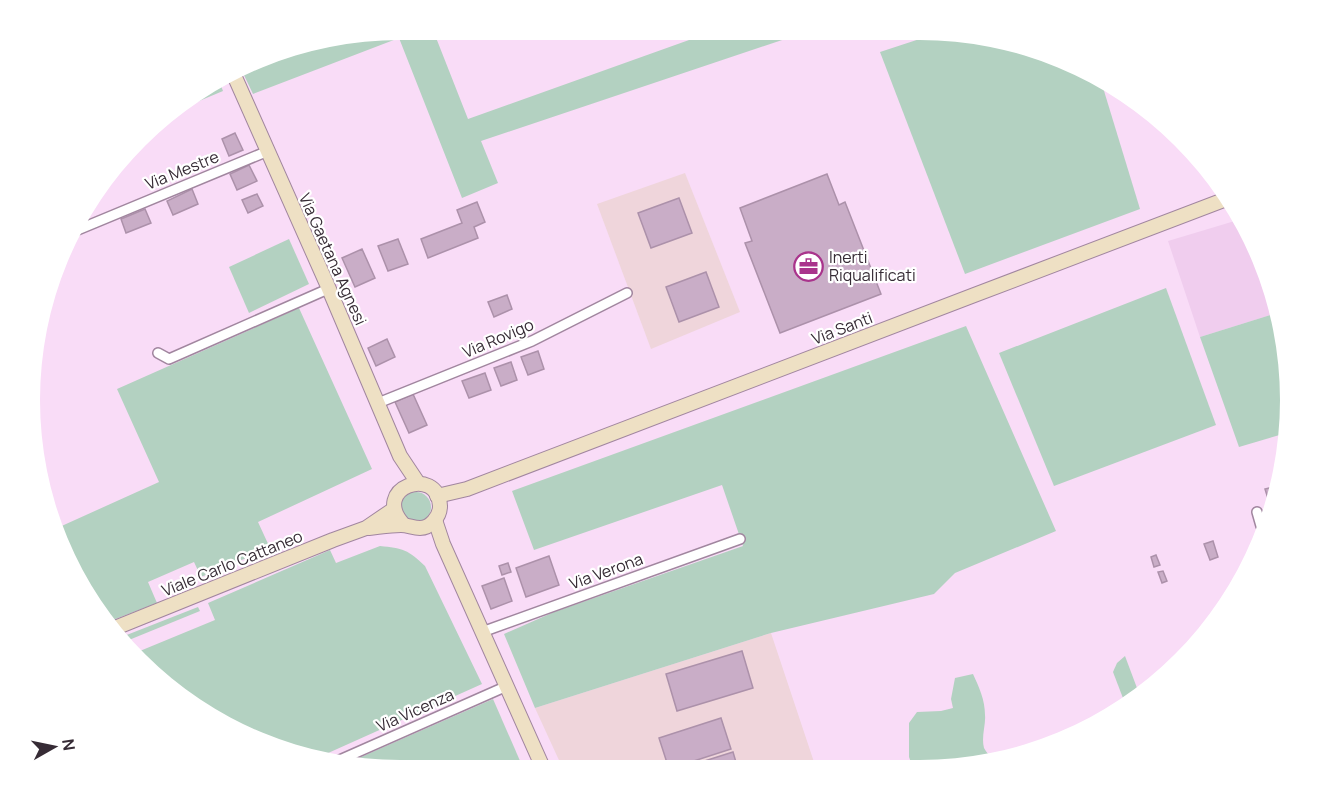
<svg xmlns="http://www.w3.org/2000/svg" width="1320" height="801" viewBox="0 0 1320 801" font-family="Manrope,sans-serif">
<style>
.built{fill:#f0cdee}
.industrial{fill:#efd5db}
.green{fill:#b3d1c1}
.building{fill:#c9adc7;stroke:#ac91aa;stroke-width:1.5}
.lines{fill:none;stroke-linecap:round;stroke-linejoin:round}
.street-casing{stroke:#a1869f;stroke-width:12}
.secondary-casing{stroke:#a1869f;stroke-width:16}
.street{stroke:#fff;stroke-width:9}
.secondary{stroke:#eee0c4;stroke-width:14}
.labels{text-anchor:middle;dominant-baseline:central;stroke-width:4.5;stroke-linejoin:round;paint-order:stroke}
.street-label{font-size:16px;fill:#362b35;stroke:#fff}
.poi-label{font-size:16px;fill:#362b35;stroke:#fff;text-anchor:start}
</style>
<rect width="100%" height="100%" fill="#f9dcf7"/>
<polygon class="built" points="1238,220 1277,313 1200,337 1168,241"/>
<g class="industrial">
<polygon points="685,173 740,312 651,349 597,204"/>
<polygon points="771,633 816,768 563,769 535,708"/>
</g>
<g class="green">
<polygon points="400,30 433,30 468,119 717,30 809,31 481,141 498,183 462,198 399,38 253,94 242,71 263,60 296,47"/>
<polygon points="944,31 1039,50 1101,81 1140,209 965,274 880,52"/>
<polygon points="220,83 223,91 168,114 175,106"/>
<polygon points="289,239 309,284 249,313 229,267"/>
<polygon points="1166,288 1216,425 1054,486 999,353"/>
<polygon points="299,308 372,469 258,522 270,548 201,577 194,562 148,582 157,603 105,623 55,529 159,482 117,389"/>
<polygon points="1277,313 1283,329 1283,434 1239,447 1200,337"/>
<polygon points="966,326 1056,531 955,573 934,594 771,633 535,708 504,634 554,612 743,546 722,485 534,550 512,491"/>
<circle cx="416" cy="507" r="15"/>
<path d="M380 546C402 548 409 550 425 566L482 684 317 758 281 751 194 708 135 653 215 620 208 603 330 550 336 563Z"/>
<polygon points="198,607 200,611 124,642 119,638"/>
<polygon points="1125,656 1140,696 1126,706 1113,672 1117,663"/>
<path d="M973 674C979 687 985 700 985 715 986 725 981 737 984 748 986 752 990 756 992 759L968 768H913L909 757V723L917 712 941 711 953 708 951 699 955 678Z"/>
<polygon points="493,699 524,770 376,770 345,764"/>
</g>
<g class="building">
<polygon points="235,133 243,150 229,156 222,139"/>
<polygon points="249,165 257,181 237,190 230,174"/>
<polygon points="827,174 839,205 845,202 881,294 780,333 745,243 752,241 740,208"/>
<polygon points="192,189 198,204 173,215 167,201"/>
<polygon points="257,194 263,206 248,213 242,200"/>
<polygon points="679,198 692,233 651,248 638,213"/>
<polygon points="477,202 485,222 474,227 478,238 428,258 421,239 462,223 457,210"/>
<polygon points="145,209 151,223 126,233 121,219"/>
<polygon points="398,239 408,264 388,271 378,246"/>
<polygon points="362,249 375,278 355,287 342,258"/>
<polygon points="706,272 719,307 679,322 666,287"/>
<polygon points="507,295 512,309 494,317 488,302"/>
<polygon points="387,339 395,357 376,366 368,348"/>
<polygon points="538,351 544,369 528,375 521,357"/>
<polygon points="511,362 517,380 501,386 494,368"/>
<polygon points="485,373 491,390 469,398 462,381"/>
<polygon points="413,394 427,425 409,433 395,402"/>
<polygon points="1278,486 1270,505 1265,489"/>
<polygon points="1213,541 1218,557 1210,560 1204,544"/>
<polygon points="1156,555 1160,565 1154,567 1151,557"/>
<polygon points="549,556 559,585 526,597 516,568"/>
<polygon points="508,563 511,572 502,575 499,566"/>
<polygon points="1163,571 1167,581 1162,583 1158,572"/>
<polygon points="504,578 512,601 491,609 482,586"/>
<polygon points="742,651 753,688 677,711 666,674"/>
<polygon points="721,718 731,749 669,769 659,738"/>
<polygon points="733,752 738,769 697,769 695,764"/>
<polygon points="384,761 387,770 367,768"/>
<polygon points="693,762 695,769 670,769"/>
</g>
<g class="lines">
<defs>
<g id="street">
<polyline points="75,231 268,151"/>
<polyline points="158,353 169,359 328,289"/>
<polyline points="378,403 532,341 627,293"/>
<polyline points="1257,512 1261,526"/>
<polyline points="482,632 740,539"/>
<polyline points="335,762 507,686"/>
</g>
<g id="secondary">
<polyline points="234,75 326,282 400,456 418,483"/>
<path d="M437 496 467 489C721 391 975 295 1229 198"/>
<polyline points="435,520 443,544 544,770"/>
<path d="M369 528C379 527 390 525 401 525 408 525 413 528 420 528 430 528 440 517 440 506 438 464 369 488 404 525"/>
<polyline points="110,630 333,540 366,528 394,509"/>
</g>
</defs>
<use href="#street" class="street-casing"/>
<use href="#secondary" class="secondary-casing"/>
<use href="#street" class="street"/>
<use href="#secondary" class="secondary"/>
</g>
<defs>
<symbol id="office-ring" viewBox="-11 -11 22 22"><circle r="9.5" fill="#fff" stroke="#a9348c" stroke-width="1.5"/><path d="M-6-3h4V-5.5h4V-3h4V5H-6ZM-1-4.5V-3h2v-1.5ZM-6 0V1H6V0Z" fill="#a9348c"/></symbol>
</defs>
<g fill-rule="evenodd">
<use href="#office-ring" x="792" y="250" width="33" height="33"/>
</g>
<g class="labels">
<g class="street-label">
<text transform="translate(182 170) rotate(-22)">Via Mestre</text>
<text transform="translate(333 259) rotate(66)">Via Gaetana Agnesi</text>
<text transform="translate(842 328) rotate(-21)">Via Santi</text>
<text transform="translate(498 338) rotate(-23)">Via Rovigo</text>
<text transform="translate(232 563) rotate(-22)">Viale Carlo Cattaneo</text>
<text transform="translate(606 571) rotate(-20)">Via Verona</text>
<text transform="translate(415 710) rotate(-24)">Via Vicenza</text>
</g>
<g class="poi-label">
<text x="829" y="257">Inerti<tspan x="829" dy="18">Riqualificati</tspan></text>
</g>
</g>
<path d="M0 0H1320V801H0ZM400 40H920A360 360 0 0 1 1280 400V400A360 360 0 0 1 920 760H400A360 360 0 0 1 40 400V400A360 360 0 0 1 400 40Z" fill="#fff" fill-rule="evenodd"/>
<g transform="translate(54 747) rotate(81)" stroke="#ffffff" stroke-width="4.5" paint-order="stroke">
<path d="M0-4.5L10 22L0 15L-10 22Z" fill="#362b35"/>
<text y="-9" font-size="16" font-weight="bold" text-anchor="middle" fill="#362b35">N</text>
</g>
</svg>
